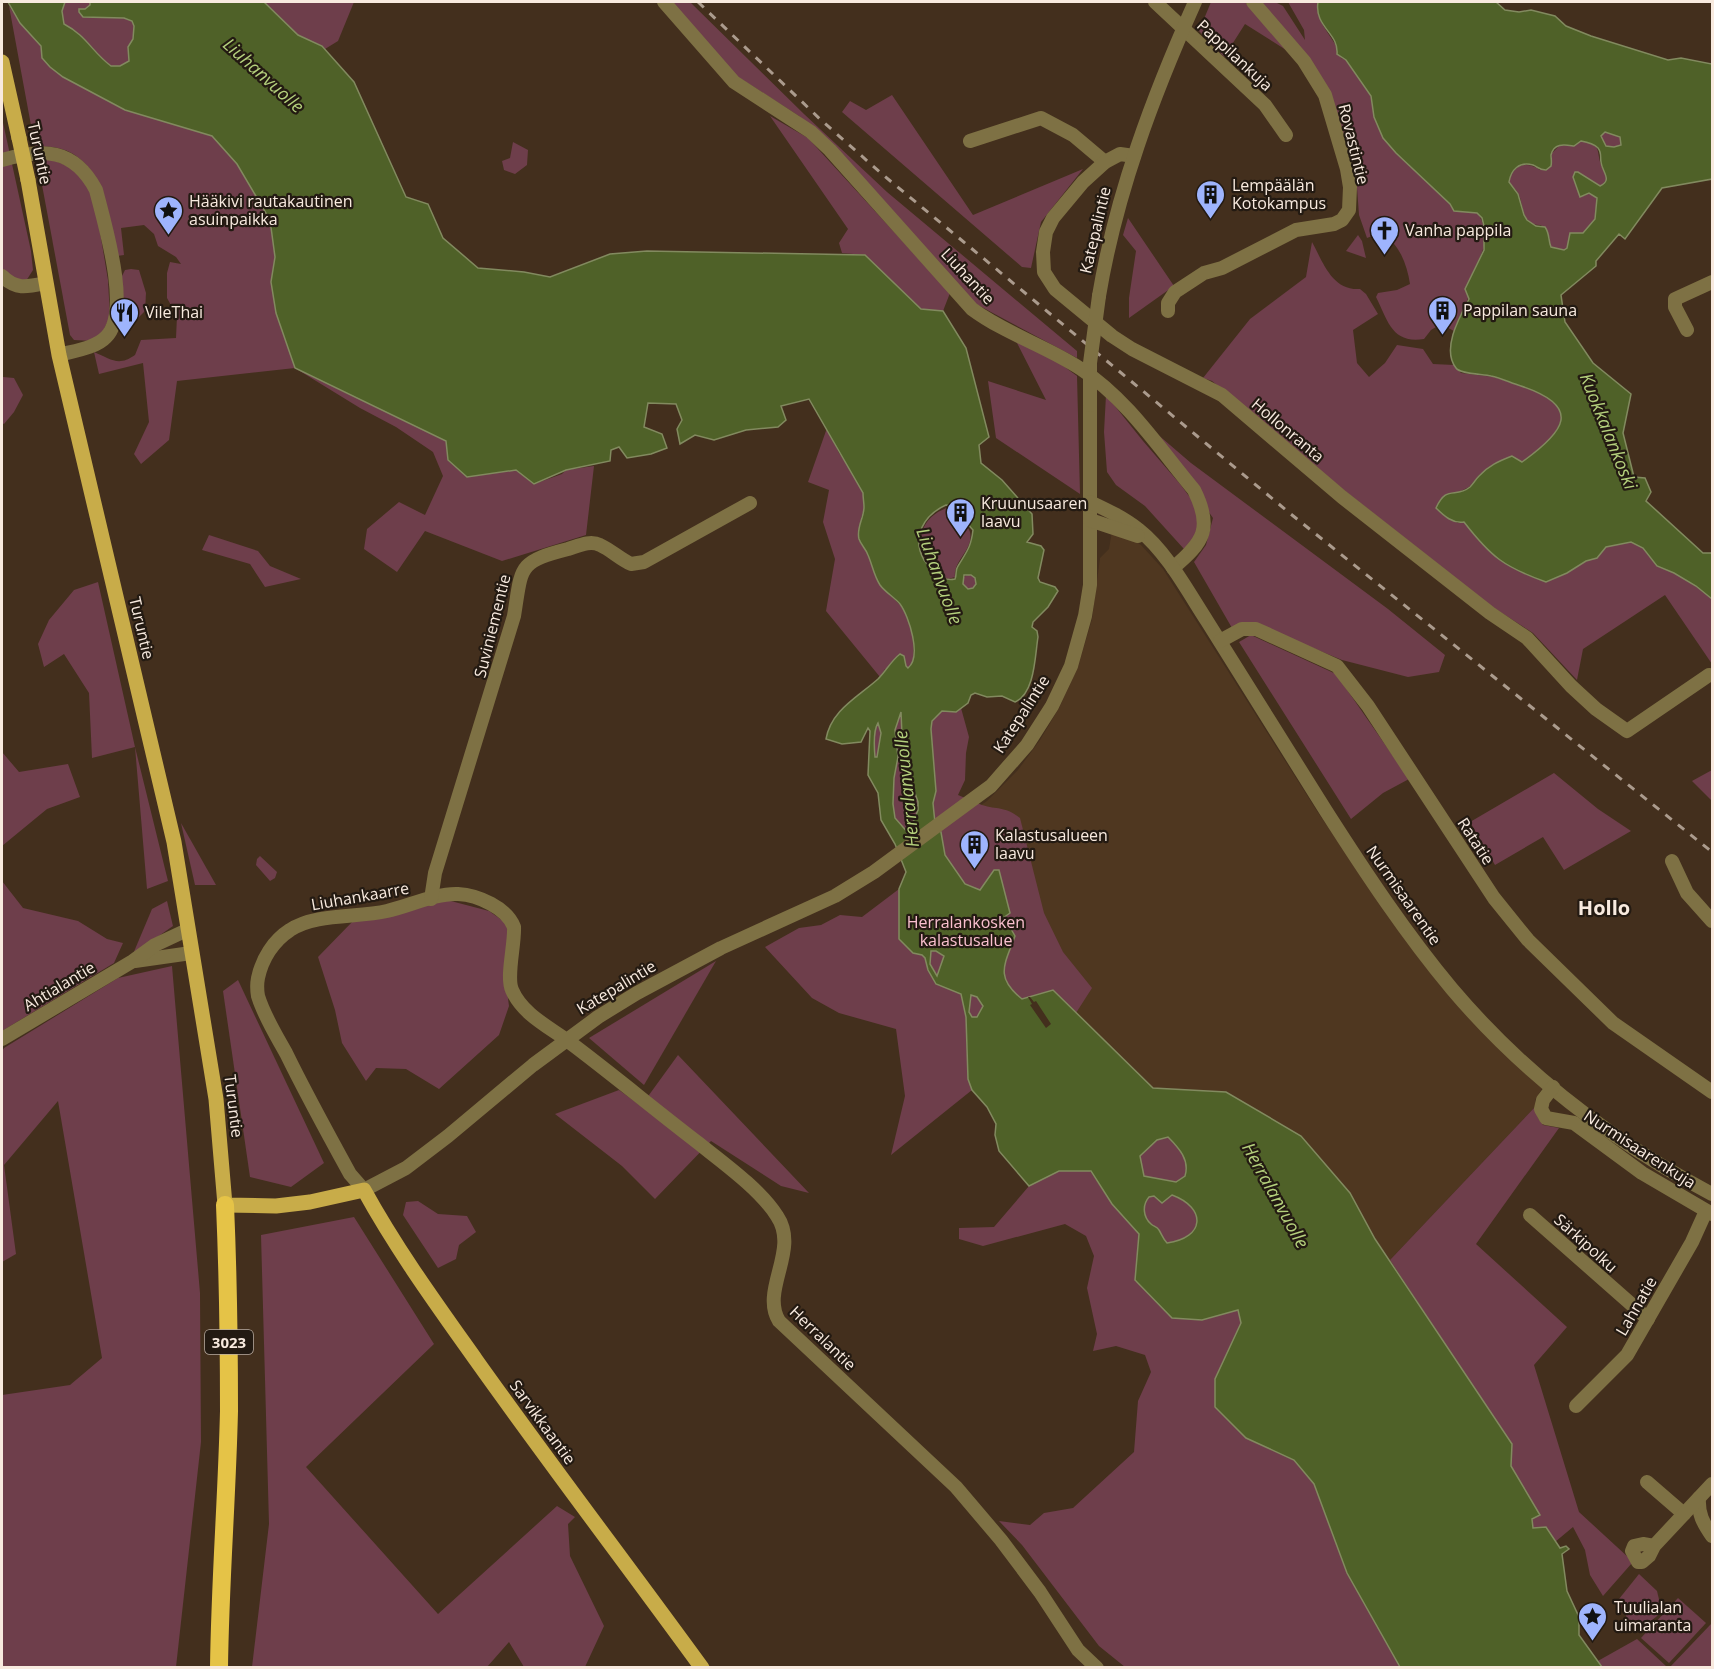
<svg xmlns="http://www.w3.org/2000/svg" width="1714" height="1669" viewBox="0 0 1714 1669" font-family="'Open Sans',sans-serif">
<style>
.built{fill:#4f3720}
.green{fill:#6e3e4b}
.water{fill:#4f6128;stroke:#828a5f;stroke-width:1.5;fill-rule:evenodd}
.pier{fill:#432f1d}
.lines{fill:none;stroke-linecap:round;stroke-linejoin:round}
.minor{stroke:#7e7144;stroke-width:14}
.major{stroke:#c8ac49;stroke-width:15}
.highway{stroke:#e5c347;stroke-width:18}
.rail{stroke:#ab9b8d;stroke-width:3;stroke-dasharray:8 8;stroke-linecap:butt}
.minor-bridge{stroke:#7e7144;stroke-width:14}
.major-bridge{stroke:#c8ac49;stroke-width:15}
.labels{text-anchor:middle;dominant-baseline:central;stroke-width:4.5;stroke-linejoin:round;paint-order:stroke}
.shield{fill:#231a12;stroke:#b8aca2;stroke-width:1.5}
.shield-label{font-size:15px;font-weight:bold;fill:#f8eadf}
.street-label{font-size:16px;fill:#f8eadf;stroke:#231a12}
.poi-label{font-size:16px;fill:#f8eadf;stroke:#231a12;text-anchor:start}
.park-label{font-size:16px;fill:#fac0cf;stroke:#231a12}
.water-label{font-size:18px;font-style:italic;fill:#b4d07c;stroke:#231a12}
.quarter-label{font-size:20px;font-weight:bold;fill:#f8eadf;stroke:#231a12}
</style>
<rect width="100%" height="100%" fill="#432f1d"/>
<polygon class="built" points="1112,531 1131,538 1141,545 1163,569 1317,811 1406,941 1443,989 1477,1025 1543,1087 1535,1100 1535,1107 1390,1260 1375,1239 1226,1092 1153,1088 1053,991 941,832 987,801 1018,770 1040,740 1059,708 1078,667 1092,619 1100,558 1109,549"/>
<g class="green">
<path d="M65 2H90L91 5 85 9 83 17 124 18 132 21 134 26 133 39 128 47 129 61 120 66H111C92 51 87 36 64 24L62 11Z"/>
<polygon points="264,2 354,2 338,41 325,49 298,35"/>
<polygon points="670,2 690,2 804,114 887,192 1077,351 1077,358 976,304 820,134 799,116 735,75"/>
<polygon points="1211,2 1245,2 1286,50 1245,24 1224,57 1199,31"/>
<path d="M1258 2H1275L1283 6 1305 40 1304 30 1288 2H1318C1314 24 1336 37 1341 58L1346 60 1371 96 1374 117 1396 153 1450 204 1454 211 1477 213C1485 221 1487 242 1482 252 1479 261 1473 269 1471 278 1469 286 1470 294 1467 301 1463 312 1457 320 1454 331L1441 324 1431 330 1424 339C1392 344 1388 321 1376 297L1378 293 1397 290 1410 284C1407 264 1399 242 1380 233L1367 238 1359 215 1356 174 1337 118Z"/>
<path d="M9 6 20 23 41 46 42 52 96 93 125 110 212 136 237 164 270 220 275 257 271 282 295 368 446 441 448 460 467 477 516 470 534 484 562 474 566 470 594 466 586 535 502 561 425 531 397 572 364 549 367 529 399 502 425 515 443 476 433 452 396 427 360 408 295 368 177 381 169 440 141 464 134 454 149 422 143 363 99 374 94 352C111 359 118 367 135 355L141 340 176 338 177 316 167 298V273L170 262 181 264 176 257 158 246 154 234 144 225 121 228 124 255 117 256C108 219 105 159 58 148 51 146 42 147 35 147Z"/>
<polygon points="892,95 973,215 1083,169 1041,222 1031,268 1022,267 842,112 850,101 866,110"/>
<polygon points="770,116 808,138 950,293 943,311 921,309 865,255 842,253 839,243 848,229"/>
<polygon points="2,118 31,251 33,270 26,281 20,282 2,271"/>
<polygon points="1605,132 1620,137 1621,145 1614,147 1606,146 1600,136"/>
<path d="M1580 141C1602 144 1596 149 1601 165 1603 171 1607 173 1607 179L1600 187 1578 172 1584 196 1589 193 1593 194 1597 198 1595 219 1583 233 1569 235V245L1567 248 1564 250 1551 247 1549 236 1541 225C1522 226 1524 207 1519 195 1517 190 1512 186 1509 182 1512 165 1526 160 1540 170L1552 160 1551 154 1560 145 1574 146Z"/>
<polygon points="513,142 528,150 527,165 515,174 504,170 502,161 510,158"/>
<polygon points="37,158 48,158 75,169 91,192 99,226 108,280 110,317 101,335 92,341 74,340 70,335"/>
<polygon points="1128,218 1174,286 1129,318 1129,298 1136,251 1123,235"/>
<polygon points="1358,235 1362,241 1366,258 1346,251"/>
<path d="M1312 242C1323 262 1332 291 1360 289L1366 294 1378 314 1353 330 1357 363 1369 377 1385 363 1397 345 1423 349 1433 364 1454 365 1461 373 1494 377 1536 391 1551 399 1561 411V420L1553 438 1522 462 1480 474 1469 487 1459 492 1446 517 1458 523 1464 521 1478 540 1567 573 1586 561 1597 558 1606 547 1631 542 1643 548 1657 566 1674 573 1697 586 1712 599V664L1665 595 1583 649 1577 680 1533 633 1491 606 1350 495 1212 381 1203 378 1250 319 1306 277Z"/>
<polygon points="131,269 139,270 146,293 145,311 137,319 126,319 122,314 120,280 125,270"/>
<polygon points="1016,341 1058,362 1077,376 1080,494 996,438 988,381 1046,400"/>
<polygon points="3,377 14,378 23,395 14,412 4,424 2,423 2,378"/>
<polygon points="1106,395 1143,441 1180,484 1195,504 1199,520 1195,540 1184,549 1145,506 1116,485 1107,472 1104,432"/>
<polygon points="1149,427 1191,463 1388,609 1445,655 1439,672 1408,677 1342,660 1308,646 1232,628 1194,562 1206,545 1213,518"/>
<polygon points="827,428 839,453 853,473 863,493 864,509 861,518 860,543 867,551 880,585 901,606 909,620 912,626 914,662 908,668 905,666 885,669 880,677 826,611 835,559 823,522 829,490 808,482"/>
<path d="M950 507C958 510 960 513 963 520 965 525 969 528 970 532 974 550 953 560 955 577L948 579C941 576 939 570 934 566 910 545 921 515 950 507Z"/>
<polygon points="209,535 258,551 270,566 301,579 265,587 250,564 202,550"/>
<circle cx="969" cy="582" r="7"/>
<polygon points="98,582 135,747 168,881 147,889 135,747 92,758 89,693 64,654 44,667 38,644 49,620 74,590"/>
<polygon points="1251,635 1336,674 1409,779 1383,793 1351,819 1239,642"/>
<path d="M904 702 942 711 956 712 961 708 969 737 966 753 965 780 958 795C966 798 974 802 982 805 998 810 1005 806 1020 818L1044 913 1063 952 1092 988 1076 1013 968 1079 972 1090 891 1155 905 1096 896 1029 839 1013 812 998 765 947 799 928 821 925 840 915 862 917 899 889 906 872 895 844 881 820 878 793 868 775 870 731 868 728Z"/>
<polygon points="2,752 19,772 68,764 80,797 47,809 2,846"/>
<polygon points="1712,770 1712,801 1692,781"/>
<polygon points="1554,773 1598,809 1631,831 1564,870 1543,837 1495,865 1470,822"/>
<polygon points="181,823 216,885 195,885"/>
<polygon points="260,856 277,872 275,878 270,881 256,865 257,859"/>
<polygon points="2,881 23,908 78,921 107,939 123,943 114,963 2,1031"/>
<polygon points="447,900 489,911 506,923 510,943 505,976 509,1006 499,1035 439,1089 406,1069 376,1068 366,1081 342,1043 335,1010 318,957 354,920"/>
<polygon points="167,901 173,926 133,954 152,909"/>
<polygon points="716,961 644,1085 589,1038"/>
<polygon points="172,966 200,1293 201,1442 176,1667 2,1667 2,1395 70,1385 102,1358 58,1101 4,1165 16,1254 2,1262 2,1051 4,1048 118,978"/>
<polygon points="238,980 324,1163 291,1187 250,1177 223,991"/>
<polygon points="678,1055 809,1193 781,1186 711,1141 655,1199 622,1166 555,1114 619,1090 641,1106"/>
<polygon points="1535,1107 1538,1118 1543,1125 1559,1128 1476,1244 1567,1327 1534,1365 1579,1512 1629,1558 1632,1563 1603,1596 1590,1575 1585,1550 1573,1527 1555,1542 1546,1528 1533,1528 1532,1519 1540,1515 1511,1466 1511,1444 1390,1260"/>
<path d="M1168 1137C1179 1147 1190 1160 1185 1176L1176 1182 1144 1176 1140 1156 1157 1140Z"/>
<polygon points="1059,1171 1090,1171 1112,1204 1139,1234 1135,1281 1202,1320 1238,1310 1241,1323 1215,1379 1246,1438 1294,1460 1314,1484 1347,1573 1400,1667 1125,1667 1099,1646 1022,1545 999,1521 1030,1525 1044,1513 1073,1508 1134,1452 1138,1401 1151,1372 1145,1355 1116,1346 1093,1351 1097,1334 1087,1288 1094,1256 1086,1236 1065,1224 983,1246 959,1239 959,1228 994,1227 1029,1186"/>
<path d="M1171 1195C1207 1208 1205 1237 1167 1243 1163 1239 1162 1235 1159 1230 1157 1226 1154 1227 1151 1224 1143 1217 1142 1205 1149 1197L1154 1196 1162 1202Z"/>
<polygon points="418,1201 438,1214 467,1216 476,1232 459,1245 456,1259 438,1268 403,1215 406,1202"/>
<polygon points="354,1217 434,1344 306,1467 438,1614 557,1506 575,1517 568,1524 570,1556 604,1626 585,1667 524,1667 509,1642 487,1667 252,1667 269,1524 261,1235"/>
<polygon points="1639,1574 1657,1591 1662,1612 1636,1633 1622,1609 1619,1599"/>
<polygon points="1678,1598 1706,1623 1669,1663 1641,1638"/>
<polygon points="1712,1624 1712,1667 1670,1667 1711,1624"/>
<polygon points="1637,1639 1667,1667 1602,1667 1596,1662"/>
</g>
<g class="water">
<path d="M8 2H65L62 11 64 24C87 36 92 52 111 66H120L129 61 128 47 133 39 134 26 132 21 124 18 83 17 79 12V9H85L90 5V2H264L298 35 322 46 354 82 406 197 428 204 443 238 478 268 524 272 550 277 610 254 647 251 865 255 921 309 943 311 966 348 989 437 979 445 981 463 1002 480 1032 514 1033 534 1027 542 1041 546 1044 550 1038 578 1040 582 1055 587 1058 591 1048 607 1033 622 1032 627 1037 631 1038 637C1035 655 1035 694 1015 702L1002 696 987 697 975 693 971 695 968 703 956 712 942 711 932 721 931 729 936 791 933 803 935 823 941 832 945 855 965 884 980 890 994 870H999L1010 913 1003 918 1006 926 1011 929 1015 936C1005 964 994 977 1022 999L1053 990 1153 1088 1226 1092 1301 1136 1350 1193 1375 1239 1512 1444 1511 1466 1540 1515 1532 1519 1533 1528 1546 1527 1560 1548 1566 1546 1569 1549 1562 1554 1567 1591 1579 1617V1635L1602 1667H1400L1347 1573 1314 1484 1294 1460 1246 1438 1215 1407V1379L1241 1323 1238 1310 1202 1320 1172 1318 1135 1280 1139 1234 1112 1204 1091 1171H1059L1029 1186 999 1151 995 1135 996 1124 987 1107 972 1090 968 1079 966 1017 961 994 936 984 928 970 925 958 922 955 913 953 899 939V889L906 872 895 844 881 820 878 793 868 775 870 731 868 728 861 742 842 744 826 739C831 710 858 697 878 679 886 671 891 661 900 654L904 656 906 666 908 668C922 657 909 616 900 604 894 597 885 592 880 585 874 576 872 564 868 555 866 549 861 545 859 539 856 528 864 518 864 507 864 503 863 498 863 493L809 399 781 406 786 420 778 427 746 430 714 440 695 435 680 444 677 429 682 420 676 404 648 403 644 427 662 434 667 448 651 454 627 458 619 447 611 450 610 461 566 470 534 484 516 470 467 477 448 460 446 441 295 368 276 313 271 282 275 257 270 220 237 164 212 136 125 110 63 77 50 67 42 58 41 46 20 23ZM946 505C963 506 962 520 973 530 971 547 967 551 958 566 955 570 957 574 955 579 945 581 941 577 935 570 931 566 927 565 924 560 911 537 924 515 946 505ZM964 575H971L975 578 976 584 973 588 968 589 963 584ZM901 712 903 759 918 802V810L913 822 914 836 910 835 895 818 893 804 894 778 898 757 895 730ZM878 723 881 733 877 757H875C874 746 873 731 878 723ZM931 951H936L944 956 937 976 930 964ZM971 995 977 997 983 1006 977 1017H972L969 1012ZM1168 1137C1179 1148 1190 1160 1185 1176L1176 1182 1144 1176 1140 1156 1157 1140ZM1172 1195C1207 1208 1205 1238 1167 1243 1163 1239 1162 1235 1159 1230 1157 1226 1154 1227 1151 1224 1143 1217 1142 1205 1149 1197L1154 1196 1162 1203Z"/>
<path d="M1318 2H1496L1505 10 1519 12 1531 10 1555 16 1566 26 1591 36 1668 60 1681 58 1712 64V179L1662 188 1625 239 1619 234 1596 261V266L1561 295 1565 322 1593 363 1631 394 1623 433 1634 477 1645 478 1651 492 1646 501 1703 553H1712V599L1696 586 1674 573 1657 566 1643 548 1631 542 1606 547 1597 558 1586 561 1567 573 1546 582C1504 567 1491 557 1464 522 1453 524 1444 516 1436 508 1447 484 1455 499 1470 487 1473 484 1476 479 1479 476 1488 466 1499 461 1512 456L1522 462C1564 432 1584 407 1521 386 1511 383 1501 378 1491 376 1483 374 1460 374 1456 368 1441 349 1460 316 1469 299L1465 289 1484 250V226L1482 218 1477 213 1454 211 1450 204 1396 153 1383 138 1374 117 1371 96 1346 60 1337 54C1339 33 1314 27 1318 2ZM1605 132 1620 137 1621 145 1614 147 1606 146 1601 136ZM1581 141C1587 142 1594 144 1598 148 1602 153 1600 157 1601 162 1602 172 1613 180 1600 186L1578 172H1575L1573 177 1580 197 1589 193 1597 198 1595 219 1583 233H1570L1567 248 1564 250 1551 247C1548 240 1550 234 1545 227L1536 226 1527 220 1524 215 1518 194 1509 182C1511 170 1519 161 1533 165 1538 167 1539 170 1546 170L1551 166C1552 162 1551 158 1551 155 1554 142 1566 145 1574 146Z"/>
</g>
<polygon class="pier" points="1028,997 1030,997 1034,1002 1036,1001 1051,1024 1046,1028 1030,1005 1032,1004"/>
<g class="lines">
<g class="minor">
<path d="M664 2 734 82 811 132 830 150 972 309C1006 334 1046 346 1081 369 1127 399 1159 448 1194 490 1213 528 1204 542 1173 568"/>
<polyline points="1155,2 1265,105 1286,135"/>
<polyline points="970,141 1041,118 1073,135 1105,162"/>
<polyline points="1134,156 1120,154 1105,162 1083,182 1053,218 1046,232 1043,252 1044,272 1055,289 1112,336 1132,349 1222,395 1342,497 1490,613 1527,638 1571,686 1596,709 1627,731 1709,675"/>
<path d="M2 160C43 148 74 148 96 190 104 222 132 312 106 337 96 348 73 351 59 355"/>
<path d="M2 276C16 290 27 287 46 283"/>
<path d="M1099 296C1116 194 1153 96 1195 2"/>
<polyline points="1168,311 1168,303 1175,292 1204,273 1222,268 1296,230 1334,224 1342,220 1349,210 1350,187 1347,169 1325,95 1304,61 1253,2"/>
<polyline points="1687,330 1675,307 1675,299 1712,282"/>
<path d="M1090 405V585L1085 616 1071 666 1052 706 1027 745 991 786 874 872 835 896 721 948 637 993 598 1017 533 1065 448 1136 406 1168 364 1190 350 1174C328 1134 306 1094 286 1053 276 1035 264 1016 258 996 257 990 257 983 258 978 262 959 273 941 290 930 315 913 357 918 387 911 409 906 436 893 458 894 478 895 507 908 514 927 515 944 506 977 512 990 522 1014 549 1027 568 1041 612 1074 654 1109 697 1142 722 1162 760 1189 777 1216 800 1250 760 1290 779 1321L956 1487 1001 1540 1040 1592 1078 1650 1097 1668"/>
<path d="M1090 502C1107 510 1124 518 1139 530 1167 552 1188 592 1207 621 1247 684 1286 748 1326 811 1365 872 1406 934 1452 989 1524 1074 1615 1143 1712 1194"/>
<polyline points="1090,520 1138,536"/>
<polyline points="1220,641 1242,629 1256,629 1337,666 1368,706 1494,898 1528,940 1613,1023 1712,1092"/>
<polyline points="1672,861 1687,893 1712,921"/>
<path d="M431 899 435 873 514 616C522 567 517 562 568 549 578 546 590 540 600 545 611 550 620 559 631 564L644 562 750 503"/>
<polyline points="135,961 191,953"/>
<polyline points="2,1039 133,961 155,945 187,930"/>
<polyline points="1553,1087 1543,1100 1541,1109 1546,1118 1574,1123 1642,1173 1712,1214"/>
<polyline points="1530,1215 1648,1319"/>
<polyline points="1576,1406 1627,1355 1692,1242 1706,1211"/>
<polyline points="1647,1482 1684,1514"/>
<path d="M1699 1498C1698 1514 1703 1523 1712 1536"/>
<polyline points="1654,1546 1643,1544 1634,1546 1632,1551 1638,1562 1642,1562 1649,1556 1654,1546 1712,1484"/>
</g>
<g class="major">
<polyline points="2,62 19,138"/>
<path d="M28 180 59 355 174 842 216 1099 225 1205 276 1206 310 1202 364 1190C397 1250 437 1305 476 1360 550 1464 627 1565 702 1668"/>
</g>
<path class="highway" d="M219 1668C220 1582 227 1497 229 1411 229 1343 228 1274 225 1205"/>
<polyline class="rail" points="698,2 821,120 882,174 1292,515 1712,852"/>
<polyline class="minor-bridge" points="1090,405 1090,363 1099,296"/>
<polyline class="major-bridge" points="19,138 28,180"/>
</g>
<defs>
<symbol id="building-pin" viewBox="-11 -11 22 30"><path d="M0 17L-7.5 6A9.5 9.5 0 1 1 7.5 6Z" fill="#9eb4fd" stroke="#231a12"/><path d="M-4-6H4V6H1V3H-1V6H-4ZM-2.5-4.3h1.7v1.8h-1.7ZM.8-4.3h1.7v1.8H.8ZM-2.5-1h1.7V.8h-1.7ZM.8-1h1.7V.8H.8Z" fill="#111"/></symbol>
<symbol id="sight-pin" viewBox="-11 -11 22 30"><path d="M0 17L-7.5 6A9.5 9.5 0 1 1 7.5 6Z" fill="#9eb4fd" stroke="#231a12"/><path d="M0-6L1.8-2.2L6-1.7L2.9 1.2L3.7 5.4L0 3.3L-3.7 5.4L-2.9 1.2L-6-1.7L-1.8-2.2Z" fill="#111"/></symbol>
<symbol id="church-pin" viewBox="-11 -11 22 30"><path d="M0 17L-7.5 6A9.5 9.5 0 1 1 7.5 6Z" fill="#9eb4fd" stroke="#231a12"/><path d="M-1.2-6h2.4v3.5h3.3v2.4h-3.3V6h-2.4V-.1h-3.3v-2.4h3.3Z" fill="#111"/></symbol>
<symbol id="restaurant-pin" viewBox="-11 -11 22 30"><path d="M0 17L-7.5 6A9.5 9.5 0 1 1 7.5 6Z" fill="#9eb4fd" stroke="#231a12"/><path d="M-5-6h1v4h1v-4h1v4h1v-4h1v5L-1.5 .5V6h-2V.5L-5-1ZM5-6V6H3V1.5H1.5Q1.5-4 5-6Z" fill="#111"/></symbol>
</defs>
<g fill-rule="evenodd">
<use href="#building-pin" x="1194" y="178" width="33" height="45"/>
<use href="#sight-pin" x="152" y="194" width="33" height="45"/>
<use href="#church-pin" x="1368" y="214" width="33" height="45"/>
<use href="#building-pin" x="1426" y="294" width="33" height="45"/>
<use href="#restaurant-pin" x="108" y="296" width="33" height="45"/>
<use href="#building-pin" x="944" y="496" width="33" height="45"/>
<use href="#building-pin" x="958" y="828" width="33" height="45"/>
<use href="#sight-pin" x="1576" y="1600" width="33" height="45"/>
</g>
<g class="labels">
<rect class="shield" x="205" y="1330" width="48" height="24" rx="4.5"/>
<g class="shield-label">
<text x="229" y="1342">3023</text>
</g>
<g class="street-label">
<text transform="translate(1235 55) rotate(43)">Pappilankuja</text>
<text transform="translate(1354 144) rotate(76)">Rovastintie</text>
<text transform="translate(40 153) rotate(78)">Turuntie</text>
<text transform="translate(1095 230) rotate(-77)">Katepalintie</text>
<text transform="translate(968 276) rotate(47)">Liuhantie</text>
<text transform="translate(1288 430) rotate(40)">Hollonranta</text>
<text transform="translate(492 626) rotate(-76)">Suviniementie</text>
<text transform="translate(142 628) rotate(77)">Turuntie</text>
<text transform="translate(1021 714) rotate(-57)">Katepalintie</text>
<text transform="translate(1476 841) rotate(57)">Ratatie</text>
<text transform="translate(1404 895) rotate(55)">Nurmisaarentie</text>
<text transform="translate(360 896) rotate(-10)">Liuhankaarre</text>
<text transform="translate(59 986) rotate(-31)">Ahtialantie</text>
<text transform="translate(616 987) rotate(-31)">Katepalintie</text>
<text transform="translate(234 1106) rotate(83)">Turuntie</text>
<text transform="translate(1640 1149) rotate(33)">Nurmisaarenkuja</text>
<text transform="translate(1586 1243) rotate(42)">Särkipolku</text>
<text transform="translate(1636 1306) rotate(-60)">Lahnatie</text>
<text transform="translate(823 1338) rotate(44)">Herralantie</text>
<text transform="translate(543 1422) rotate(54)">Sarvikkaantie</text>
</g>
<g class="poi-label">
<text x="1232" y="185">Lempäälän<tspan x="1232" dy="18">Kotokampus</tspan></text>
<text x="189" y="201">Hääkivi rautakautinen<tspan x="189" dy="18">asuinpaikka</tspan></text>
<text x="1405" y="230">Vanha pappila</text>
<text x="1463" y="310">Pappilan sauna</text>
<text x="145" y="312">VileThai</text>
<text x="981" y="503">Kruunusaaren<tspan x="981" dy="18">laavu</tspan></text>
<text x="995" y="835">Kalastusalueen<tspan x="995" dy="18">laavu</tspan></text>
<text x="1614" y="1607">Tuulialan<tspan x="1614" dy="18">uimaranta</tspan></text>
</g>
<g class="park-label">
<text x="966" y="922">Herralankosken<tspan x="966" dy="18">kalastusalue</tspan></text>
</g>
<g class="water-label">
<text transform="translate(264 75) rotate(42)">Liuhanvuolle</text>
<text transform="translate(1609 431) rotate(68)">Kuokkalankoski</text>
<text transform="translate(940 576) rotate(70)">Liuhanvuolle</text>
<text transform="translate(906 789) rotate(-96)">Herralanvuolle</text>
<text transform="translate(1276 1195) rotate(61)">Herralanvuolle</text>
</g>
<g class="quarter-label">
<text x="1604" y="907">Hollo</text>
</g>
</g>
<rect width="1714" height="1669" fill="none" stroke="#f8eadf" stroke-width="6"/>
</svg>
